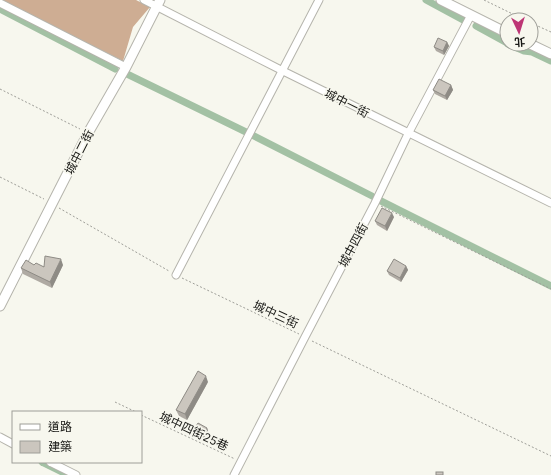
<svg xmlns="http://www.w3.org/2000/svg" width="551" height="475" viewBox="0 0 551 475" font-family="'IBM Plex Sans','Noto Sans TC',sans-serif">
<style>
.forest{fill:#cead93}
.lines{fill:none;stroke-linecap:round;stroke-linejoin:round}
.canal{stroke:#a3c1a4;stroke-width:7}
.minor-casing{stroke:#b5b4ac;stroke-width:9}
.tertiary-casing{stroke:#b5b4ac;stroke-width:11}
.path{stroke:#9e9e98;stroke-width:1;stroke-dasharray:2 2;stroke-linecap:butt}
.minor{stroke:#fff;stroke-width:7}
.tertiary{stroke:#fff;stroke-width:9}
.wall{fill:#afaaa3}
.shaded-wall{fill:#8e8b85}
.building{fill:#cbc6be;stroke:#8e8b85}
.labels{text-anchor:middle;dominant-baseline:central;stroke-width:3.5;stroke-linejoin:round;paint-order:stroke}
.street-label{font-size:12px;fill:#191916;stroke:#f7f7ee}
</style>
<rect width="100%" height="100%" fill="#f7f7ee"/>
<polygon class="forest" points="1,0 136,0 150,7 133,27 123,61"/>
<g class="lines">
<g class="canal">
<polyline points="426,0 463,20"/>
<polyline points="0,9 115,69"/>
<polyline points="476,26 507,43"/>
<polyline points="508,44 524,51 532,52 551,61"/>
<polyline points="127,74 246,132"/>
<polyline points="252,135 372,196"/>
<polyline points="379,200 551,286"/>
<polyline points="42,462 68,475"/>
</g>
<defs>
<g id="minor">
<polyline points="144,0 281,70 551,203"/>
<polyline points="0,3 126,67"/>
<polyline points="176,275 319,0"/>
<polyline points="0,437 13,444"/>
<polyline points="50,462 76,475"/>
<polyline points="234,475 305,337 375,203 408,134 471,15"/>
</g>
<g id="tertiary">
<polyline points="441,0 507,33"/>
<polyline points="530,44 551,54"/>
<polyline points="0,306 88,133 126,67 160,0"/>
</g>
</defs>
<use href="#minor" class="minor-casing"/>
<use href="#tertiary" class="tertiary-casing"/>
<g class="path">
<polyline points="484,0 525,20"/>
<polyline points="531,23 551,32"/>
<polyline points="0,89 80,129"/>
<polyline points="0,177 44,199"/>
<polyline points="381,206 551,289"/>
<polyline points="59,208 169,271"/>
<polyline points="182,278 299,334"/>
<polyline points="312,341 551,456"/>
<polyline points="115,402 136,412"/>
<polyline points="141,415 235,459"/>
</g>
<use href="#minor" class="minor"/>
<use href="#tertiary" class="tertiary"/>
</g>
<g class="wall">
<polygon points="447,42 449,46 444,55 436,51 434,47"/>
<polygon points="451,85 453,90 447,100 435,94 433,90"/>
<polygon points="394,217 387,231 377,225 375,221"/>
<polygon points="63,265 52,288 23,274 21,268"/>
<polygon points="406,266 408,270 401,282 389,275 387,271"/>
<polygon points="208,382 187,420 179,416 176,410"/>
<polygon points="208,430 202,441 193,435 192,433"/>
</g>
<g class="shaded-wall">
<polygon points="447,42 449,46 444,55 443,51"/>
<polygon points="451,85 453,90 447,100 445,96"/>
<polygon points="392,213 394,217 387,231 385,226"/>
<polygon points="61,259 63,265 52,288 50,282"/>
<polygon points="406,266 408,270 401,282 400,278"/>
<polygon points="206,376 208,382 187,420 185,414"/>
<polygon points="207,428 208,430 202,441 201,438"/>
</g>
<g class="building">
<polygon points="438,38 447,42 443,51 434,47"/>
<polygon points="439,79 451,85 445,96 433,90"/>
<polygon points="382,208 392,213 385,226 375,221"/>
<polygon points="45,256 61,259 50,282 21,268 26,260 34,265 36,263 44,267"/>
<polygon points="394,259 406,266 400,278 387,271"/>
<polygon points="198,371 206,376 185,414 176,410"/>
<polygon points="198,423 207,428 201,438 192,433"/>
<rect x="436" y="472" width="7" height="3"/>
</g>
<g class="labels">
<g class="street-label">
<text transform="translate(347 103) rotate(27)">城中一街</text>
<text transform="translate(79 152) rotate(-63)">城中二街</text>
<text transform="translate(353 245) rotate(-62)">城中四街</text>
<text transform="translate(276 314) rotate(25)">城中三街</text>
<text transform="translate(194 431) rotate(25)">城中四街25巷</text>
</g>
</g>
<rect x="12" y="411" width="130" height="52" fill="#f7f7ee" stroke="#9e9e98"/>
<rect x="20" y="424" width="20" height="6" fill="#ffffff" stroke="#9e9e98"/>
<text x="48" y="431" font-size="12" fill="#191916">道路</text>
<rect x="20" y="441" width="20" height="12" fill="#cbc6be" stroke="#9e9e98"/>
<text x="48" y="451" font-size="12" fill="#191916">建築</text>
<g transform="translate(519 32) rotate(176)"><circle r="19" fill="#f7f7ee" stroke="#9e9e98"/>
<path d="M0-3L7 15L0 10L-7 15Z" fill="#bd3575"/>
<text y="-6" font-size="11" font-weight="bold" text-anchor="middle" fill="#191916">北</text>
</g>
</svg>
